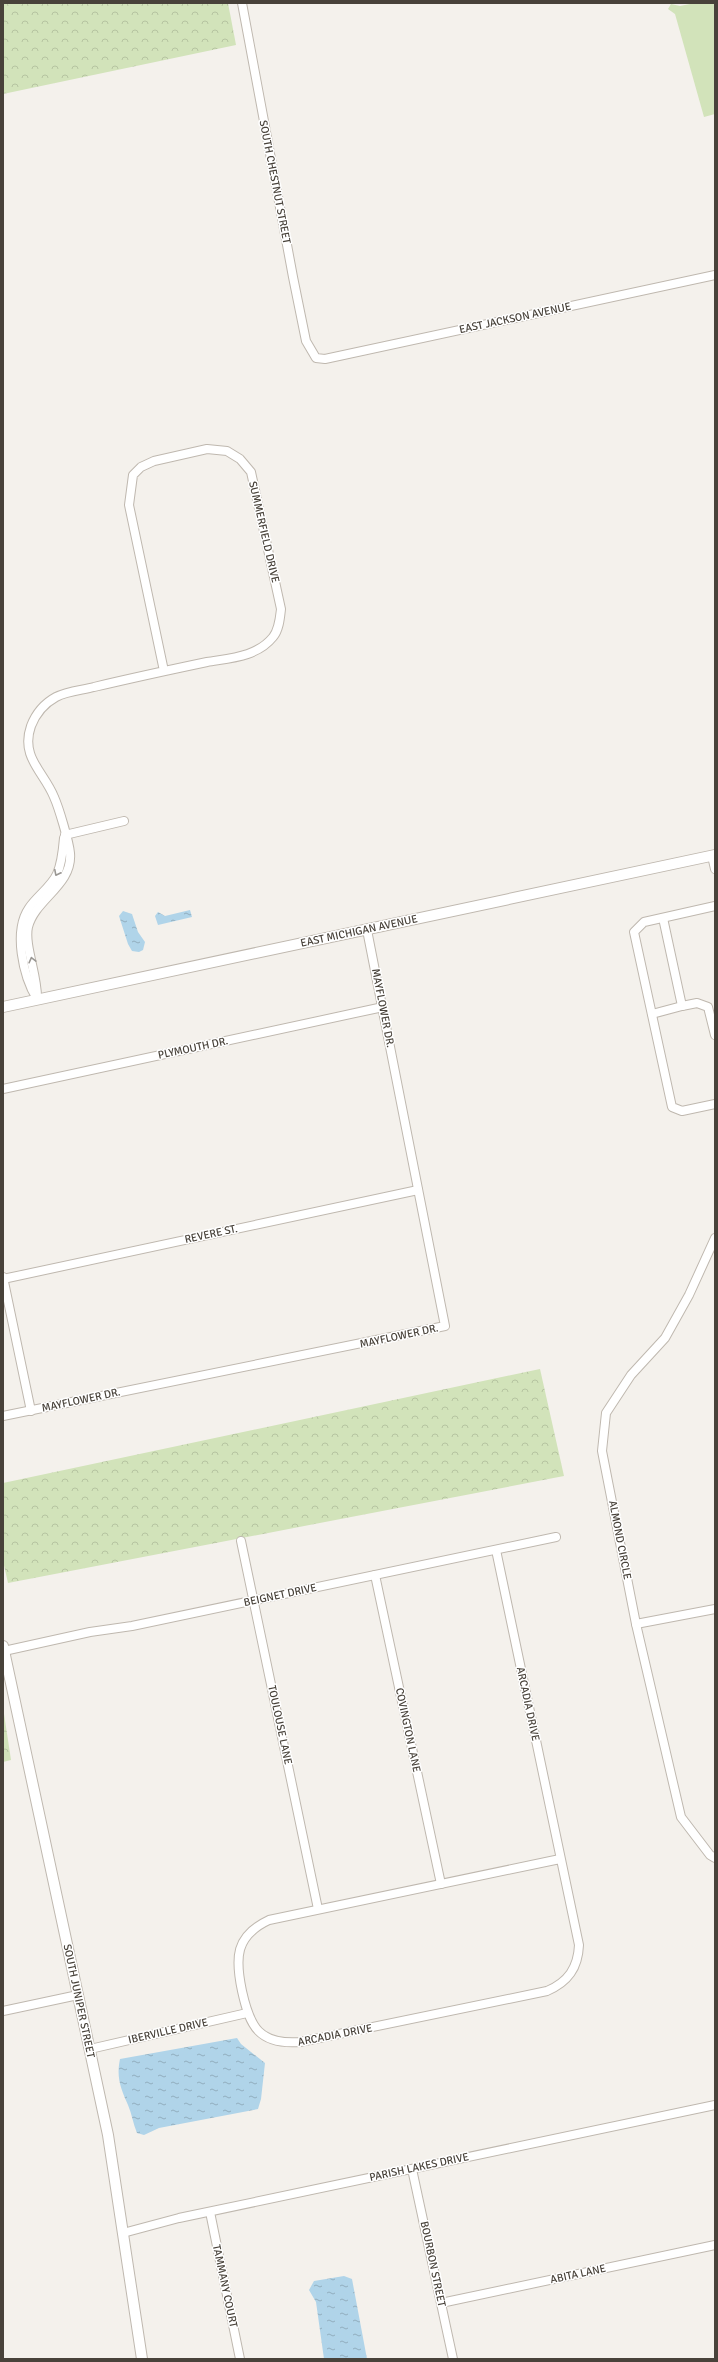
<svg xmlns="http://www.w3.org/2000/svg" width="718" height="2362" viewBox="0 0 718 2362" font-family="Signika,sans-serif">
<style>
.forest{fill:url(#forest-crowns)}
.pitch{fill:#d2e3ba}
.water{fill:url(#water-ripples)}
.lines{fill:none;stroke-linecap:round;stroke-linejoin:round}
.minor-casing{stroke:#bfb8af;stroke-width:10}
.tertiary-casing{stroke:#bfb8af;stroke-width:12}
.minor{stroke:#fff;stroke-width:8}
.tertiary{stroke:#fff;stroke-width:10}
.oneway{stroke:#9a9793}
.labels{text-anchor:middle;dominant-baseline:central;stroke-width:3;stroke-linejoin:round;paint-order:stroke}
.street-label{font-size:11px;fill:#48423a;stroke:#fff}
</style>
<defs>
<pattern id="forest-crowns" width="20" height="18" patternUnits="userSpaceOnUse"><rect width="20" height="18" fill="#d2e3ba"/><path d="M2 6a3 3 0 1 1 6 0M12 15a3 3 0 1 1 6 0" fill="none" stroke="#b6c4a1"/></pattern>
<pattern id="water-ripples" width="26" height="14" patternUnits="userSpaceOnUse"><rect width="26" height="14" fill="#b0d4e9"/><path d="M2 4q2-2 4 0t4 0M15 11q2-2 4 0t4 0" fill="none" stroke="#91aebe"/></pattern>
</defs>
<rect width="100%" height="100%" fill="#f4f1ec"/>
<g class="forest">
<polygon points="3,3 228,3 236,45 3,94"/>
<polygon points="540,1369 564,1476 8,1583 3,1561 3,1483"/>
<polygon points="3,1707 11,1760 3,1762"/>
</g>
<polygon class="pitch" points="695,3 715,3 715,114 704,117 675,14 668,9 671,4 680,6"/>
<g class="water">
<polygon points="190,910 192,917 158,925 155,916 158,912 165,916"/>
<polygon points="123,911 132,914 138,932 145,942 143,950 139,952 132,951 128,944 119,916"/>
<path d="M237 2038 241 2044 265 2063 261 2099 258 2109 159 2128 144 2135 137 2133C133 2124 132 2114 128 2105 121 2089 116 2078 120 2059Z"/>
<polygon points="344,2276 352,2279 367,2359 324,2359 316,2302 309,2290 314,2281"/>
</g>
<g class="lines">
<defs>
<g id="minor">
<polyline points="242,3 293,277 306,341 316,358 325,359 715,275"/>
<polyline points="65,835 124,821"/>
<polyline points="712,856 715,869"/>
<polyline points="715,906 644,922 634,932 672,1107 682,1111 715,1104"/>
<path d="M37 999C38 976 24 946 28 927 35 899 73 885 70 853 69 842 59 808 54 797 44 772 20 757 31 726 36 713 45 703 56 697 67 691 83 690 94 687 132 678 169 670 207 662 230 658 257 657 273 637 279 630 280 618 281 609L251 472 240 459 227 451 207 449 154 461 141 467 133 475 129 505 164 671"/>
<path d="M37 999C23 976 13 931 29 908 37 896 51 887 57 874 62 863 63 850 64 838"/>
<polyline points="682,1006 697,1003 708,1007 715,1035"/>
<polyline points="652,1014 682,1006 663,918"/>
<polyline points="3,1089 383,1007"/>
<polyline points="715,1238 689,1295 665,1338 631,1375 606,1413 602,1451 636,1624 681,1817 710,1855 715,1858"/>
<polyline points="3,1277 31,1411"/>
<polyline points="3,1279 418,1190"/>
<polyline points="3,1416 445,1326 367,930"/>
<polyline points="241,1541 318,1909"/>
<path d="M496 1550 579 1945C578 1968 568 1982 547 1991L300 2042C259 2045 250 2027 242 1991 235 1958 235 1936 269 1920L560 1859"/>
<polyline points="375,1575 441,1884"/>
<polyline points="636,1624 715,1609"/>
<polyline points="4,1651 90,1632 132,1626 556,1537"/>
<polyline points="3,2011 78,1995"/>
<polyline points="90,2049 247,2013"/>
<polyline points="412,2169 453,2359"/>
<polyline points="210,2212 240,2359"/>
<polyline points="123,2233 179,2218 715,2105"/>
<polyline points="441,2303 715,2245"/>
</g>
<g id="tertiary">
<polyline points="3,1007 715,855"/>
<polyline points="3,1646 108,2135 142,2359"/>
</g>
</defs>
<use href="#minor" class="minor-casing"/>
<use href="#tertiary" class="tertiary-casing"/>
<use href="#minor" class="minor"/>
<use href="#tertiary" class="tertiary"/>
</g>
<defs><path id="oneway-chevron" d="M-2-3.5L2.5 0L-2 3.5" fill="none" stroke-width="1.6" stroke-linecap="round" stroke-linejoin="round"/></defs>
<g class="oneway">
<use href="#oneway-chevron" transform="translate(57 873) rotate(117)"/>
<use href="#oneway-chevron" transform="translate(32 960) rotate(-104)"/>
</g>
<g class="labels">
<g class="street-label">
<text transform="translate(275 182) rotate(79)">SOUTH CHESTNUT STREET</text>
<text transform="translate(515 318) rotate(-12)">EAST JACKSON AVENUE</text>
<text transform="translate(264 532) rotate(77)">SUMMERFIELD DRIVE</text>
<text transform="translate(359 931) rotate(-12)">EAST MICHIGAN AVENUE</text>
<text transform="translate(383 1008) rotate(79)">MAYFLOWER DR.</text>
<text transform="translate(193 1048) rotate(-12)">PLYMOUTH DR.</text>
<text transform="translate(211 1234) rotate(-12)">REVERE ST.</text>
<text transform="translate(399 1336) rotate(-12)">MAYFLOWER DR.</text>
<text transform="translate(81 1400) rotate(-12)">MAYFLOWER DR.</text>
<text transform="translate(620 1540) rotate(79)">ALMOND CIRCLE</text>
<text transform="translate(280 1595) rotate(-12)">BEIGNET DRIVE</text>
<text transform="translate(528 1704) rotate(78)">ARCADIA DRIVE</text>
<text transform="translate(280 1725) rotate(78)">TOULOUSE LANE</text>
<text transform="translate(408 1730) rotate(78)">COVINGTON LANE</text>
<text transform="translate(79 2001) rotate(78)">SOUTH JUNIPER STREET</text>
<text transform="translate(168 2031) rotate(-13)">IBERVILLE DRIVE</text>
<text transform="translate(335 2035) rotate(-11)">ARCADIA DRIVE</text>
<text transform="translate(419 2167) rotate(-12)">PARISH LAKES DRIVE</text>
<text transform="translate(433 2264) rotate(78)">BOURBON STREET</text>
<text transform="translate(578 2274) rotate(-12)">ABITA LANE</text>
<text transform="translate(225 2286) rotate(78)">TAMMANY COURT</text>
</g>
</g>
<rect width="718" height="2362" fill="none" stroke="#48423a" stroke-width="8"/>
</svg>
